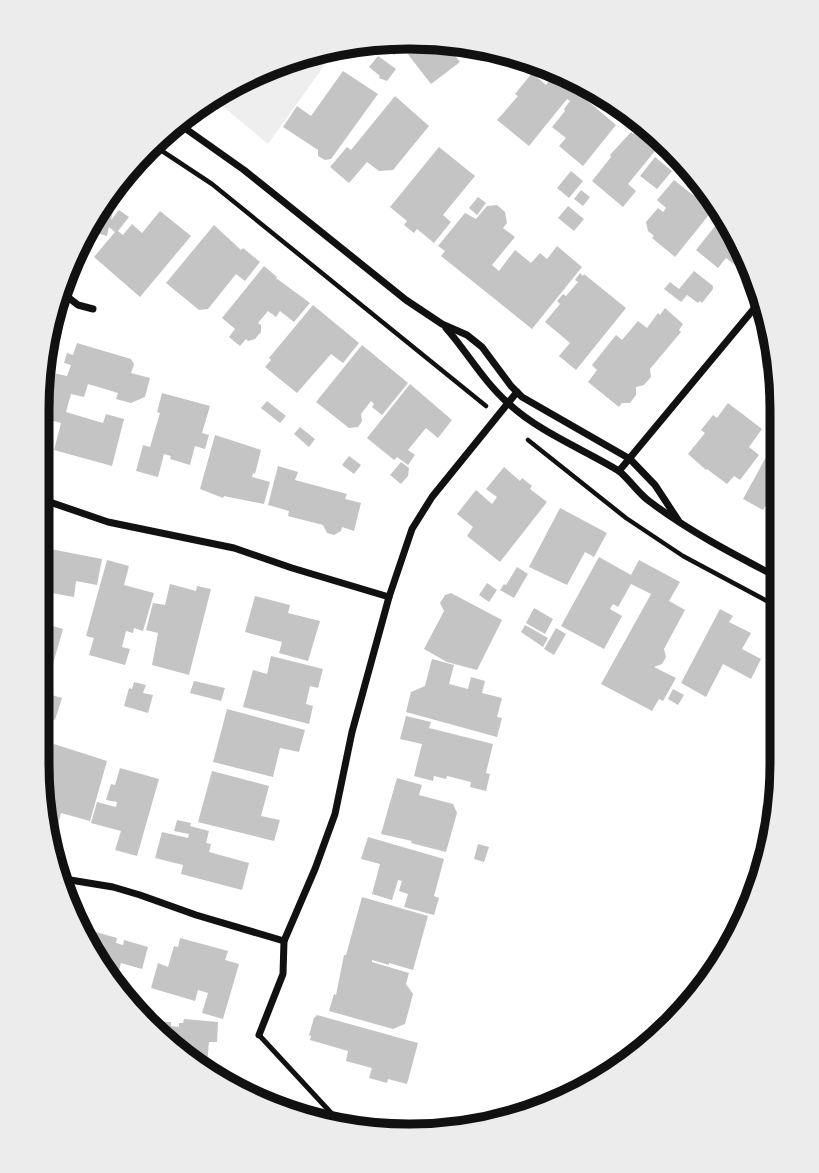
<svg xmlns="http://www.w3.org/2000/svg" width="819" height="1173" viewBox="0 0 819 1173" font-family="'Work Sans',sans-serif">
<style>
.green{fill:#eee}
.building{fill:#c4c4c4}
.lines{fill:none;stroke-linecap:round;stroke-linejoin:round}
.path{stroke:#111;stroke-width:4.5}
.service{stroke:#111;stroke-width:5}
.minor{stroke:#111;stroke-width:7}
.rim{fill:none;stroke:#111;stroke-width:9}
</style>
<rect width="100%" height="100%" fill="#fff"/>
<polygon class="green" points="334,52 268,144 215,100 267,65"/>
<g class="building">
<polygon points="410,37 446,44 460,62 431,84 403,48 394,55 384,42"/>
<polygon points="378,56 396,69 387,81 379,78 380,76 369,67"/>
<polygon points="558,69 579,84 573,92 575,94 577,92 616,125 583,166 559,146 566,138 552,127 565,111 564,109 570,101 567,99 529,146 497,120 518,96 515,94 532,73 546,85"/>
<polygon points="343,71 378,94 331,159 325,160 318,156 318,150 283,127 297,106 311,116"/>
<polygon points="395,96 429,126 393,170 379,171 367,162 349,183 330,167 347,147 351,150"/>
<polygon points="631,132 633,134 635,132 655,151 628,184 636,191 623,207 592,181 611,157 610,155"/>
<polygon points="439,147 475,176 443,215 451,222 434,243 417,229 414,233 404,225 407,221 390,207"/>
<polygon points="655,157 672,171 657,189 640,176"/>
<polygon points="571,171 583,181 569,198 557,188"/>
<polygon points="674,180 698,199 704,193 716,206 675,257 652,238 654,236 648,231 646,222 658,208 663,212 666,208 657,200"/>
<polygon points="581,190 590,197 583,206 574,199"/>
<polygon points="478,197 486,203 477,215 469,208"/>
<polygon points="497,205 505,212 507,223 503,228 515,237 492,265 499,271 515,250 531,263 540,253 547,259 557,246 582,267 532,329 441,256 445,251 438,246 465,213 476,219 487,206"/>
<polygon points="568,206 584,219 574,231 558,218"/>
<polygon points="101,208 113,211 111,220 119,210 129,217 118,231 123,235 132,224 142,233 160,211 191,236 140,297 94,257 115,232 109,227 107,236 85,230"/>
<polygon points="723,216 744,244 747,253 736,266 726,258 718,268 696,250"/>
<polygon points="214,225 241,250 243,248 260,262 245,281 236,274 208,309 199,310 166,283"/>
<polygon points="264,266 277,277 276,278 310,303 294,322 280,311 276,317 268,311 258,323 261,325 261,332 255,339 248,341 246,339 240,346 229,337 235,329 222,318"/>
<polygon points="694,271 713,286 713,289 702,303 700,301 698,303 687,295 681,302 664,289 670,282 679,289"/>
<polygon points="580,273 583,276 584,274 626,308 576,370 559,356 570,343 545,322 560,304 557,301 563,294 566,296 578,282 575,280"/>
<polygon points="313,305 359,343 343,363 331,354 297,393 265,367 271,360 269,358"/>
<polygon points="665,308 683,324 679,330 681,332 650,369 651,377 644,385 636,387 636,395 630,403 622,403 619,407 588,382 597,370 592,365 616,335 622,340 638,321 647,328 658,313 660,315"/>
<polygon points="77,343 131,359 134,364 131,373 150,378 145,397 131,403 116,399 118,393 88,384 84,397 71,394 66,412 103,423 106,414 124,419 112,466 54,450 61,423 42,418 53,373 67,376 71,365 64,363 67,353 73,355"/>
<polygon points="362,345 408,383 382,415 372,407 374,404 371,401 361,414 362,421 358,427 349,428 316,402"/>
<polygon points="410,384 452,420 438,438 426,428 408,450 415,455 408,465 397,457 394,460 367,438"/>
<polygon points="162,393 210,406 202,433 209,435 205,449 195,446 190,465 170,459 171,456 164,454 158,477 136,471 143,445 150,447 160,413 157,412"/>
<polygon points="267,401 286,416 280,423 261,408"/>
<polygon points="728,403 762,429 749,447 759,455 740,480 734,476 727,484 707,469 706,470 688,454 705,433 701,430 713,415 717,418"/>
<polygon points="300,427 315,439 309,447 294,434"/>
<polygon points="215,435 261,450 255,474 253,473 252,477 270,482 264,504 224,496 223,498 200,489"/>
<polygon points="777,437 778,490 773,492 763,510 743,499"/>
<polygon points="349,456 361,465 354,474 342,465"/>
<polygon points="401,462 409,468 408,476 401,484 390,475"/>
<polygon points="278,466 298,472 295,480 347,494 345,499 361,503 354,531 342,527 341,531 334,535 327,533 323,525 288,516 289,511 268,505"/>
<polygon points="504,467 520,481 522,478 532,486 530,489 547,502 500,562 467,536 473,527 457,514 476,490 492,504 497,497 486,489"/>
<polygon points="560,508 607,533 594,557 585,552 567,585 529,567"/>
<polygon points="40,547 102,559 97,585 76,581 74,597 40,591"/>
<polygon points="599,557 631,575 639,560 680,582 669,601 685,610 664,649 666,657 662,664 654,667 676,678 663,701 659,699 652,711 601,684 651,594 631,584 618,607 613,604 610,609 622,616 604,649 561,626"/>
<polygon points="107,560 129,566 124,585 154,593 143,631 134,628 133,633 126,631 122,647 130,649 125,665 89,655 94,638 86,636"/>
<polygon points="517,567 528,574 514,598 500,590 504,584 506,585"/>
<polygon points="487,583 497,590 489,602 479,595"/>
<polygon points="170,584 196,591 197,586 211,589 189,675 152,665 158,633 146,630 153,603 165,605"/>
<polygon points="451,593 502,620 477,670 447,662 424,649 444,611 440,603 445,595"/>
<polygon points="255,596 290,605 288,613 320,621 308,661 279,653 282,642 245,632"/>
<polygon points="534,608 553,619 545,634 526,623"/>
<polygon points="720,609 733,616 729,622 751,633 742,649 761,659 751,679 723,664 706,697 681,683"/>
<polygon points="39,622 63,629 48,681 38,678"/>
<polygon points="525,625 548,638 543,647 521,632"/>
<polygon points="556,628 566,634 554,655 544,649"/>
<polygon points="271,656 323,669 318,688 310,686 306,704 313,706 309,724 243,707 253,670 267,674"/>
<polygon points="432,659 454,665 449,684 468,689 471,677 485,681 482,693 502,698 497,717 502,718 497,737 406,712 411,692 425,686"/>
<polygon points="194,681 225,688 221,701 190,693"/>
<polygon points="134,682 146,685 143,693 153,695 148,713 124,706 129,688 132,689"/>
<polygon points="673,689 684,695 678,705 668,699"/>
<polygon points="48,694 62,698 55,720 41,716"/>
<polygon points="227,709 305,730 299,752 280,748 273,777 213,762"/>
<polygon points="406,716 431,722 429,728 493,744 486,773 490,774 486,791 470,787 471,782 447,776 446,779 434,776 433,781 414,776 422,744 400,739"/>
<polygon points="54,744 107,761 90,821 61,813 55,835 46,832 40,792"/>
<polygon points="120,768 159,779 137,856 115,850 121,831 91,823 97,802 116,807 117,802 106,800 111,784 115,785"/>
<polygon points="212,771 269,786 261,816 280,820 274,841 198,822"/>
<polygon points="397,778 422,785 419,795 453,804 457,813 446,852 411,843 412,841 381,834"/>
<polygon points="177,820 191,823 190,826 209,831 206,843 211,844 209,852 249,863 242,890 181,874 183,865 155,858 162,832 188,838 189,834 174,831"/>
<polygon points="368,837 444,859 434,896 439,898 434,915 404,907 408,894 399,891 402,881 398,880 392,900 372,894 380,864 361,859"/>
<polygon points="478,844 489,847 484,862 474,859"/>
<polygon points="362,897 428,916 413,970 389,963 389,965 372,960 372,962 409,973 406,984 413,994 405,1024 393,1029 329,1011 334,994 336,995 344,955 346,955"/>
<polygon points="89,930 117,938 116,943 123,945 124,940 148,947 142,969 121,963 114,987 99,970 86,941"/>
<polygon points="180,938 228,951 225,960 239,964 223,1019 202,1013 208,993 198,990 195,1001 151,988 158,963 168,967 174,946 178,947"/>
<polygon points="317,1015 418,1043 407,1084 388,1079 387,1083 369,1078 372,1068 346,1061 348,1051 310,1040 311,1036 309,1035 314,1018"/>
<polygon points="184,1019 218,1022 217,1042 209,1042 207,1064 195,1063 164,1044 144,1021 171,1022 171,1026 179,1027 179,1023 183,1023"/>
</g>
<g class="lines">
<g class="path">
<polyline points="150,143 212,184 486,406"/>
<polyline points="528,440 626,518 683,556 780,608"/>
</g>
<polyline class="service" points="259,1035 346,1129"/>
<g class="minor">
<polyline points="179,124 244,170 406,300 442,324 467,335 482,347 511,386 522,397 630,459 655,485 678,520"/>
<polyline points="60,291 78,305 93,309"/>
<path d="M446 328C467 352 484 382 508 403 539 432 583 449 619 471 630 480 638 493 649 501 690 532 735 555 779 578"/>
<polyline points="619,471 762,299"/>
<polyline points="41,499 108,522 234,548 292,568 389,597"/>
<polyline points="58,878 113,887 140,895 196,915 284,941"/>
<polyline points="259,1035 283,974 284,941 315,869 335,814 352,732 389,597 412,529 432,497 517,392"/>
</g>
</g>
<path d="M0 0H819V1173H0ZM409 49H410A360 360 0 0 1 770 409V764A360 360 0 0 1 410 1124H409A360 360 0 0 1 49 764V409A360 360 0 0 1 409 49Z" fill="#ececec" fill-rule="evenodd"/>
<path class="rim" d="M409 49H410A360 360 0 0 1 770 409V764A360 360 0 0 1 410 1124H409A360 360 0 0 1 49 764V409A360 360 0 0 1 409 49Z"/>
</svg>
